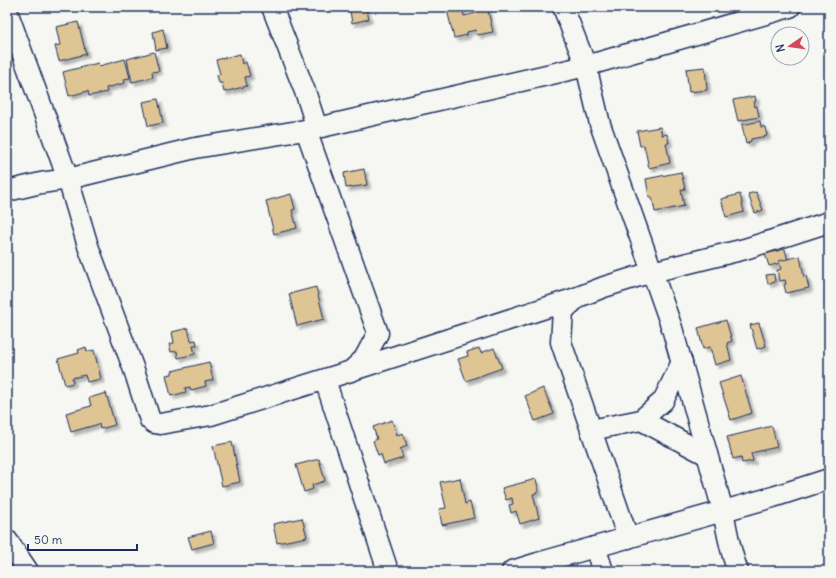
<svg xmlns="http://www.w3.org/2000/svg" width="836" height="578" viewBox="0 0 836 578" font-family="Delius,sans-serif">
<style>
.building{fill:#dfc494;stroke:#1b2f5e;filter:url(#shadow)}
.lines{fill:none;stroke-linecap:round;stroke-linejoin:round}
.minor-casing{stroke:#1b2f5e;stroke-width:23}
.minor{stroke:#f6f6f2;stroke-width:20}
</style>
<defs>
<filter id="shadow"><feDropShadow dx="3.5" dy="3.5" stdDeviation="1" flood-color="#0004"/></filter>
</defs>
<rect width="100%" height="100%" fill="#f6f6f2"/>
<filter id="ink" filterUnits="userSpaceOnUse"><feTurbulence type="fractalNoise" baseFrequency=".025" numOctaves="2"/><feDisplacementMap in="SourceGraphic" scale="8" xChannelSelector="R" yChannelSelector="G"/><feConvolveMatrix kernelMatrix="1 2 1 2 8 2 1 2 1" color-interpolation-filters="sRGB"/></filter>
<g filter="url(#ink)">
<g class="building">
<polygon points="459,7 462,7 464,16 476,13 474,7 487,7 493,32 477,35 476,30 467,32 467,35 454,38 447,10"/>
<polygon points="366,8 369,19 352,23 350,11"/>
<polygon points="78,22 86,54 59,61 55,46 60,45 56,27"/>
<polygon points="163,29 167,48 156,50 153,32"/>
<polygon points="154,52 159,71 152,72 153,77 132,82 127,59"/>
<polygon points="240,54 242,64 246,62 250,76 245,77 247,86 224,92 222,83 219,83 217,75 220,74 216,60"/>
<polygon points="125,59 130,78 124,79 125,83 106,88 107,92 89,96 88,91 69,96 63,72 98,63 99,66"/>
<polygon points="705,67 707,90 689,92 686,69"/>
<polygon points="755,96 756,101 754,102 755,107 757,106 759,117 738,121 733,100"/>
<polygon points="158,99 163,123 148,126 143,102"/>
<polygon points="760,121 761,127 765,127 767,136 751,139 751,141 748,142 749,143 746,144 742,125"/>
<polygon points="660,127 662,135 667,134 669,143 666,143 670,163 649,168 644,145 640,146 637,131"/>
<polygon points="364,169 367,185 346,188 344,173"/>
<polygon points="681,172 685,189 681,190 684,206 655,212 652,197 649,197 646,179"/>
<polygon points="756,192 763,210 755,213 748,194"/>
<polygon points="291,194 295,209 292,210 297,228 274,234 266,201"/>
<polygon points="740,194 744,212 726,217 721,199"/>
<polygon points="785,249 788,261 769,266 765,254"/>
<polygon points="800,256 804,277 806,276 809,288 786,293 784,285 786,284 785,280 779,281 777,270 781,269 779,261"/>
<polygon points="774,274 775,282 768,284 766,275"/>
<polygon points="316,287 324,319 297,326 289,294"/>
<polygon points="726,320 732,341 727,343 731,360 715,365 710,347 703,349 698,328"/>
<polygon points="759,323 766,346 757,349 750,325"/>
<polygon points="188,328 191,341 196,340 197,346 193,346 195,354 178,358 177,351 171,352 169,344 174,343 172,332"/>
<polygon points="86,347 87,352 94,350 101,379 87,382 85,375 72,378 73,383 65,385 58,359 79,353 78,350"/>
<polygon points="479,348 481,353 494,348 502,368 466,381 458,359 468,356 467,352"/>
<polygon points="209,362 213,380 205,382 206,386 191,390 190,387 185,388 186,392 171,396 166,375 172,374 172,371"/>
<polygon points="741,376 752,413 731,420 719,383"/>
<polygon points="543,388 554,414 535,421 525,396"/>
<polygon points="106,393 115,425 100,429 99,424 71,432 66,413 91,406 89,398"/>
<polygon points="392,420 397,435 403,433 407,446 400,449 403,458 384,464 381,454 378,455 373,441 377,439 373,427"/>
<polygon points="772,426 777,447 751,453 753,461 742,463 741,457 733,459 727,437"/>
<polygon points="232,442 240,482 222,486 213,446"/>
<polygon points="319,459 325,481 312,485 313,489 304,492 296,465"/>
<polygon points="460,478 465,504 470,502 474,518 442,525 439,509 446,508 440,482"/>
<polygon points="536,479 539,492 533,494 539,518 520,524 516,511 511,513 509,505 513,504 512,498 506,500 502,488"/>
<polygon points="302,518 307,537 277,543 273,524"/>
<polygon points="211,531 214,543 192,549 188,537"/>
</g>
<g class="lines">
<defs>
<g id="minor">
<polyline points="272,7 306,94 317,128"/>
<path d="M563 7 586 66 600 124 672 328 723 511C727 531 730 552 738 571"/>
<polyline points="7,11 68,179 88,246 134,370 150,420 154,423 160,424 211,415 351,371 364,359 378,333 306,130"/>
<polyline points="7,191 41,183 68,179 195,148 317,128 586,66 790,7"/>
<polyline points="353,370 576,298"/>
<polyline points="325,380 388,571"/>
<polyline points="641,420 663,401 682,362"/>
<polyline points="591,430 641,420 707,455"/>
<polyline points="628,538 561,342 563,311 578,297 604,287 652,272 745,249 829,222"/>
<polyline points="7,540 28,571"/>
<polyline points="595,547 603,571"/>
<polyline points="512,571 538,563 773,497 829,479"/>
</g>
</defs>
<use href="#minor" class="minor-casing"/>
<use href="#minor" class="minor"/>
</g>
</g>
<rect width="836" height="578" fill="none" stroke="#f6f6f2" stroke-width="24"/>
<rect x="12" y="12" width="812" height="554" fill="none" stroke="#1b2f5e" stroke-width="1.5" filter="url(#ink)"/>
<g transform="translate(790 46) rotate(257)"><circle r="19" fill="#f6f6f2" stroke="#9ea6b7"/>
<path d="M0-3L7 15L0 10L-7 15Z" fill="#d1495b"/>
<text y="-6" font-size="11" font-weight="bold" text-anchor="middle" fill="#1b2f5e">N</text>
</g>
<path d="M28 544v6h109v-6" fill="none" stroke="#1b2f5e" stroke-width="2"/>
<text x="34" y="544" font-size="12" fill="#1b2f5e" stroke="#f6f6f2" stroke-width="3" paint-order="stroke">50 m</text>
</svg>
